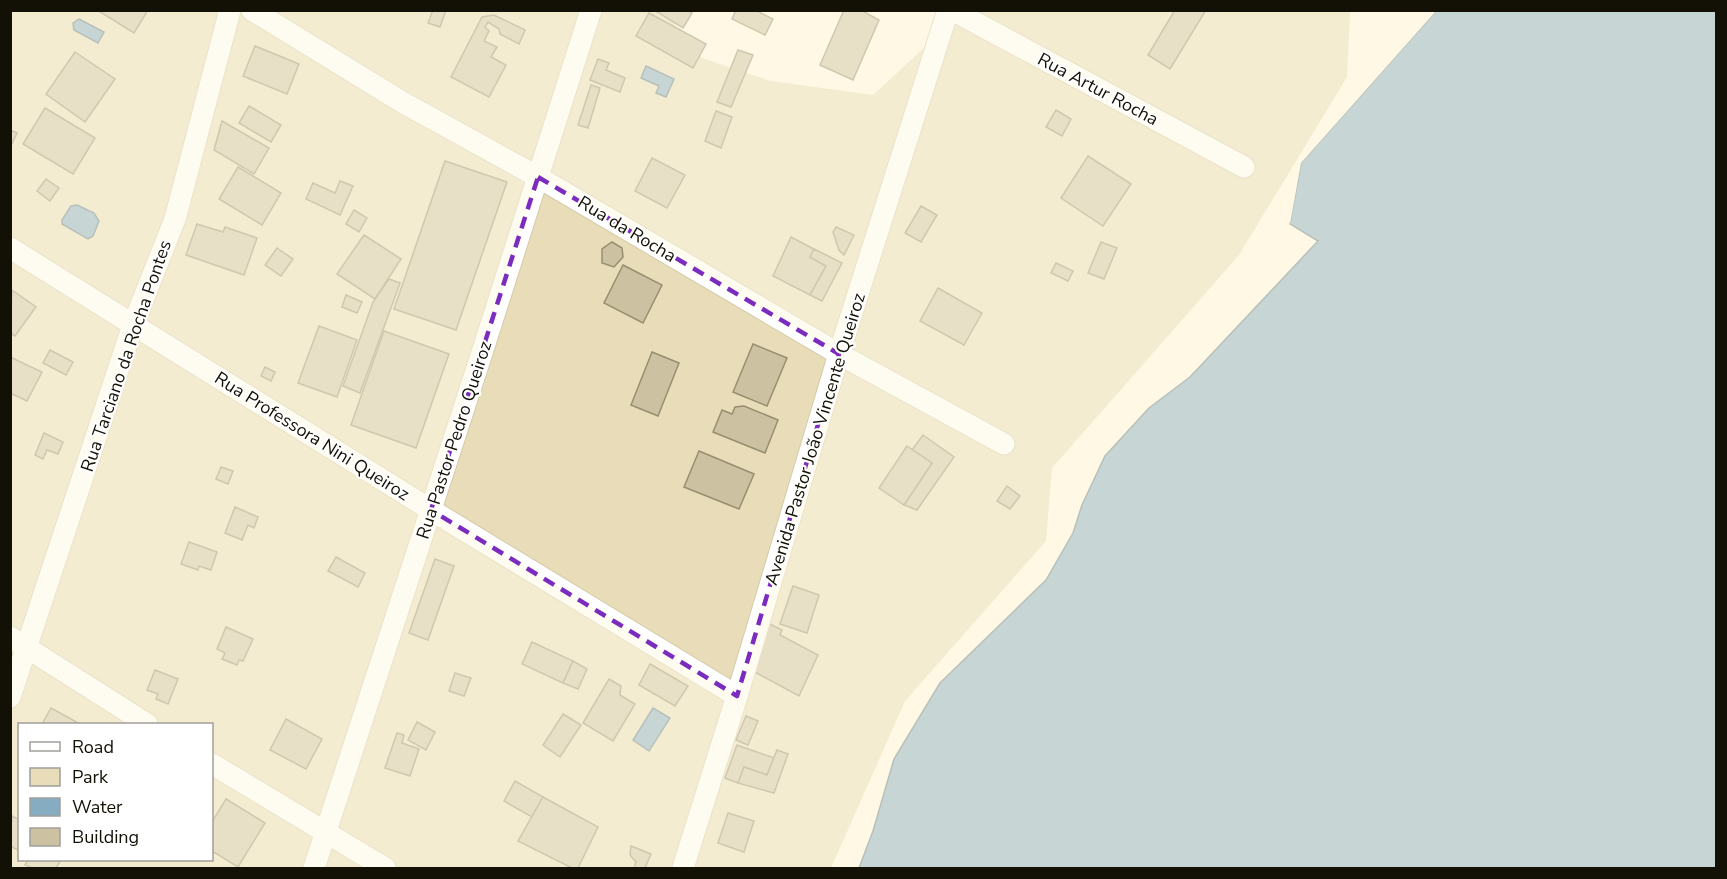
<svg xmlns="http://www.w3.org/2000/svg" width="1727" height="879" viewBox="0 0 1727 879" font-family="'Nunito Sans',sans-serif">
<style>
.green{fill:#e8ddb8;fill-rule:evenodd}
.water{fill:#86acc1;stroke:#647d89;stroke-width:1.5}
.pier{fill:#fef8e4}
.building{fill:#ccc2a2;stroke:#978f6f;stroke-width:1.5}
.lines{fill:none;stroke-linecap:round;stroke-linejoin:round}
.street-casing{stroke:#d4cbaa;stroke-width:23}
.street{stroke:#fff;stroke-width:21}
.marked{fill:none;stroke:#7b2cbf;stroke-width:4.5;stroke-dasharray:12 8;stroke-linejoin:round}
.labels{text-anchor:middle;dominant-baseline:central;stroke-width:4.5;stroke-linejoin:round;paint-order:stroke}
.street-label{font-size:18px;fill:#131005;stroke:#fff}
</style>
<rect width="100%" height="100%" fill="#fef8e4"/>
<path class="green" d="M10 11H664L702 58 771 81 873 95 964 11H1350L1347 77 1239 255 1052 468 1046 541 905 701 831 868H11ZM20 724H212V860H20Z"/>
<g class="water">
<polygon points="1436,11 1716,11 1716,868 859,868 873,831 894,759 940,683 1046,580 1073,533 1082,505 1105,456 1149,408 1190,377 1318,241 1290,224 1301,163"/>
<polygon points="79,19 104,32 98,43 74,30 73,23"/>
<polygon points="646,66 674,79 666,97 656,93 659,86 641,78"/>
<polygon points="77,205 94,213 99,221 93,236 88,239 62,224 62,220 71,206"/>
<polygon points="653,708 670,718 649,751 633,740"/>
</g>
<polygon class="pier" points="1432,10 1436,11 1301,163 1290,224 1288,217 1298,162"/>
<g class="building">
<polygon points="97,10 148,10 134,33"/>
<polygon points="433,10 446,10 440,27 428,23"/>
<polygon points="654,10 687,10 692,13 683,28"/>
<polygon points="736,10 755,10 773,19 765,35 732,19"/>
<polygon points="844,10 861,10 879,20 853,80 820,65"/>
<polygon points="1175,10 1206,10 1170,69 1148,55"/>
<polygon points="649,13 706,44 693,68 636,36"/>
<polygon points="494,15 525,30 519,44 500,34 499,29 488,22 485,27 489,31 484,41 497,47 491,57 506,65 489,97 451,77 482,17"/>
<polygon points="255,46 299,64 287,94 243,76"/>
<polygon points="738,50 753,55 731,107 717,102"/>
<polygon points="75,52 115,79 85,122 46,94"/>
<polygon points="598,59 609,63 606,70 625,78 620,92 590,80"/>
<polygon points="591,85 600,88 588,128 578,125"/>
<polygon points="249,106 281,125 271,142 239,123"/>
<polygon points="45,108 95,138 73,174 23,144"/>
<polygon points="1056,110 1071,119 1062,136 1046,127"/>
<polygon points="716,111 732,117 721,148 705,141"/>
<polygon points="222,121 269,148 254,174 214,150"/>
<polygon points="10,130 17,133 10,148"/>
<polygon points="1088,156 1131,184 1103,226 1061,198"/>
<polygon points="652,158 685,175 667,208 635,191"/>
<polygon points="445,161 507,182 456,330 394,309"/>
<polygon points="238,167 281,193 262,225 219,199"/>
<polygon points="46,179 59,188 50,201 37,191"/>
<polygon points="340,181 353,186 340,215 306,199 313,183 335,193"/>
<polygon points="921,206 937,215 921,242 905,233"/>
<polygon points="354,210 367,218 359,232 346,224"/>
<polygon points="197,224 223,232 225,227 257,238 244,275 186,255"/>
<polygon points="836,227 854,235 844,255 839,250 833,232"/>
<polygon points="364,235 401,259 375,299 337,274"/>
<polygon points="791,237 814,249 810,257 826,266 810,295 773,276"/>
<polygon points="612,242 622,248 623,257 614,267 602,263 602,249"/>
<polygon points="1101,242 1117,248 1104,279 1088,273"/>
<polygon points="277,248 293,259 281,276 265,265"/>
<polygon points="814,249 842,263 822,301 810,295 826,266 810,257"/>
<polygon points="1056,263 1073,271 1068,281 1051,273"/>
<polygon points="623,265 662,285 643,323 604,303"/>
<polygon points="389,279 400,283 360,393 343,386 373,302"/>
<polygon points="938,288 982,313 964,345 920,321"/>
<polygon points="12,290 36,307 15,336 10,333"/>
<polygon points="346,295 362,302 357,313 342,307"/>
<polygon points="319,326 357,340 337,397 298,383"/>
<polygon points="384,331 449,354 416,448 351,425"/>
<polygon points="753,344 787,358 767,406 733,392"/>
<polygon points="50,350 73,362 66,375 43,363"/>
<polygon points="652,352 679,363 658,416 631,405"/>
<polygon points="10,357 42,372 27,401 10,393"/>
<polygon points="265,367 275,372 271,381 261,376"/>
<polygon points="744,406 778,420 765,453 713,432 722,410 732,414 735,407"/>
<polygon points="44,433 63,442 58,454 47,450 43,459 35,455"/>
<polygon points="923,435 954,457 917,510 904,505 932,463 912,450"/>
<polygon points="907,446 932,463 904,505 879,488"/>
<polygon points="699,451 754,474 739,509 684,487"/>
<polygon points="221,467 233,471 228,484 216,479"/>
<polygon points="1007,486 1020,496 1010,509 997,501"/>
<polygon points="235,507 258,517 254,528 248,525 242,540 225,533"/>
<polygon points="189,542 217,552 211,570 199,566 198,570 181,564"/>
<polygon points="336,557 365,573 358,587 328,571"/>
<polygon points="435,559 454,566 428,640 409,633"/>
<polygon points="793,586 819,595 807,633 780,624"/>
<polygon points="770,624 782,630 780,635 818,655 799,696 751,670"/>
<polygon points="226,627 253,639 243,661 239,660 237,665 222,659 225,653 217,649"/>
<polygon points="532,642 573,661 563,683 522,664"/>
<polygon points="573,661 587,669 578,689 563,683"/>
<polygon points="650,664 688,686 675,706 639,685"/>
<polygon points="155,670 178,679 168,704 156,699 158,694 147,690"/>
<polygon points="455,673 471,678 464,696 449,691"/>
<polygon points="609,679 621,686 620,695 635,704 613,741 583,723"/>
<polygon points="51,708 80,724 42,724"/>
<polygon points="563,714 581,725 560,757 543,745"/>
<polygon points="746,716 758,721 748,745 736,740"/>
<polygon points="286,719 322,739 306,769 270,750"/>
<polygon points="417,722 435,732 426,750 408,740"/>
<polygon points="397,733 404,735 402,743 419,749 410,776 385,768"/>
<polygon points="737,745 774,758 767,775 744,767 738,783 725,778"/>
<polygon points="777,750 788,754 774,793 738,783 744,767 767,775"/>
<polygon points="515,781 543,797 532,817 504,801"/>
<polygon points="543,797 598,827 578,868 572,868 518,841"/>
<polygon points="226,799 265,823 238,867 212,851 212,822"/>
<polygon points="728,813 754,821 744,852 718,843"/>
<polygon points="12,816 20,820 20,851 10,846"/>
<polygon points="631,846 651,854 645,868 634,868 636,862 630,855"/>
<polygon points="28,860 61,860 56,868 32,868 25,865"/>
</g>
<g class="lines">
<defs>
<g id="street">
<polyline points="252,10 402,102 538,177 839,354 1004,444"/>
<polyline points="952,10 1244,167"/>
<polyline points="10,248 431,510 737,696"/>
<polyline points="10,637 147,724"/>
<polyline points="10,697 133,325 175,219 230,10"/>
<polyline points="212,764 385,868"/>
<polyline points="314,868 481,356 591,10"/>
<polyline points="683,868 737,696 839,354 948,10"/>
</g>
</defs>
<use href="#street" class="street-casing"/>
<use href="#street" class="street"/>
</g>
<path d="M0 0H1727V879H0ZM538 177 839 354 737 696 431 510Z" fill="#fef8e4" fill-opacity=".55" fill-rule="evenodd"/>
<path class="marked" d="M538 177 839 354 737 696 431 510Z"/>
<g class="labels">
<g class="street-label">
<text transform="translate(1098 89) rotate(28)">Rua Artur Rocha</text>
<text transform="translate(627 229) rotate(31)">Rua da Rocha</text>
<text transform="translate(126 356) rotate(-71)">Rua Tarciano da Rocha Pontes</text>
<text transform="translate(312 436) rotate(32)">Rua Professora Nini Queiroz</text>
<text transform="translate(815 439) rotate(-73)">Avenida Pastor João Vincente Queiroz</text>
<text transform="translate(454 440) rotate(-72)">Rua Pastor Pedro Queiroz</text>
</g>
</g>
<rect width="1727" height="879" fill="none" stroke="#131005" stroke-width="24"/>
<rect x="18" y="723" width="195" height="138" fill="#ffffff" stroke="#a19f9b" stroke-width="1.5"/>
<rect x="30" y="742" width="30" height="9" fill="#ffffff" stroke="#a19f9b" stroke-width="1.5"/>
<text x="72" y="753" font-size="18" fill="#131005">Road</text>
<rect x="30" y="768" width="30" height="18" fill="#e8ddb8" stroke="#a19f9b" stroke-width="1.5"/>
<text x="72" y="783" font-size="18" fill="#131005">Park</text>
<rect x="30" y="798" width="30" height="18" fill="#86acc1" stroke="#a19f9b" stroke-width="1.5"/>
<text x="72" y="813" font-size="18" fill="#131005">Water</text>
<rect x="30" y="828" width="30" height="18" fill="#ccc2a2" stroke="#a19f9b" stroke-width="1.5"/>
<text x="72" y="843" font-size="18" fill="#131005">Building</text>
</svg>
